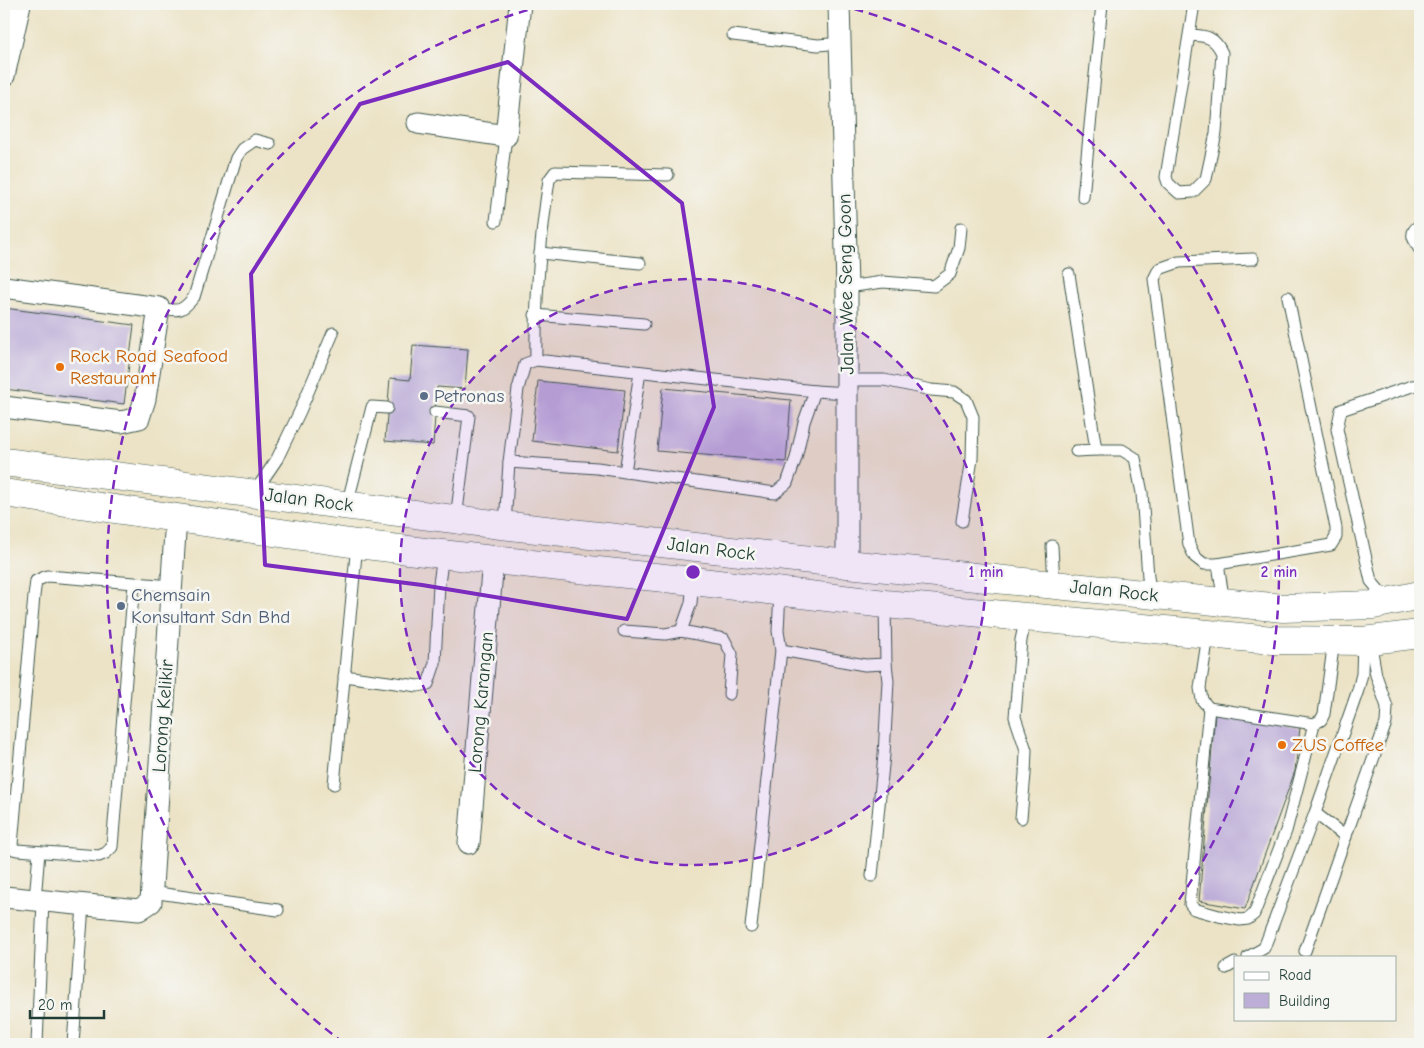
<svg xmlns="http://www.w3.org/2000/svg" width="1424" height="1048" viewBox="0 0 1424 1048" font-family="'Comic Neue',sans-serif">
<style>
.building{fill:#bdaed8}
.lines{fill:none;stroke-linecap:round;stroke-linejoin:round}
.service-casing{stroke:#3e564a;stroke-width:13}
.minor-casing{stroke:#3e564a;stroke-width:23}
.primary-casing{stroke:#3e564a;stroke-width:29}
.service{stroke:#fff;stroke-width:11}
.minor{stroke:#fff;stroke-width:21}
.primary{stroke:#fff;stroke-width:28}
.marked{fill:none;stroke:#7b2cbf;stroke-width:4;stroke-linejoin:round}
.ring{fill:none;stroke:#7b2cbf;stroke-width:2.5;stroke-dasharray:9 6}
.food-dot{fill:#e8710a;stroke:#f6f6f2;stroke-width:2}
.service-dot{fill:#5c6f8a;stroke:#f6f6f2;stroke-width:2}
.labels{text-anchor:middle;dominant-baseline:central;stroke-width:5;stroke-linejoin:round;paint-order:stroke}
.street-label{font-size:19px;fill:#1f3d34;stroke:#f6f6f2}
.food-label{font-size:19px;fill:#c56008;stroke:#f6f6f2;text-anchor:start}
.service-label{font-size:19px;fill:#4e5e75;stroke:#f6f6f2;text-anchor:start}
.centre{fill:#7b2cbf;stroke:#f6f6f2;stroke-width:2.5}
.ring-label{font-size:15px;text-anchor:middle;font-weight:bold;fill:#7b2cbf;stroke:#f6f6f2;stroke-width:5;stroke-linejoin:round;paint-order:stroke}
</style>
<rect width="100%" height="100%" fill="#f6f6f2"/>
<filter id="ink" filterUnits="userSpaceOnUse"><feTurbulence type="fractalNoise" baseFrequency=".02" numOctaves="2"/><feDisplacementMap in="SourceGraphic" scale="10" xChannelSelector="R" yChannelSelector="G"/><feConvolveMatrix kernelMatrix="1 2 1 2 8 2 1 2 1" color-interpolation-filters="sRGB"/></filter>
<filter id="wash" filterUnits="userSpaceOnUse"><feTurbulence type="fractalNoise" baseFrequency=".0096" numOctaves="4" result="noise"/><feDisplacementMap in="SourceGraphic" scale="20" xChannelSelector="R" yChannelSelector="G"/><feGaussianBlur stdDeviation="1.12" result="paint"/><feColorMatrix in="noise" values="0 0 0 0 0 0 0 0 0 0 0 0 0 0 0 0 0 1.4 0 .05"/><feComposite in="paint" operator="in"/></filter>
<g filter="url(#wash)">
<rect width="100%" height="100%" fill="#ece3c6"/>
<g id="blocks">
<g class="building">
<polygon points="4,308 134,325 124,404 4,389"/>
<polygon points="413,345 468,349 465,389 437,387 433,445 385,441 390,378 410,380"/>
<polygon points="538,381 625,390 618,451 532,441"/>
<polygon points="663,388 791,400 786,462 657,451"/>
<polygon points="1215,713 1300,728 1295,771 1245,909 1199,901"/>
</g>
</g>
</g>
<g filter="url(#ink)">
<use href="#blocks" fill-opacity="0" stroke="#3e564a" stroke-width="1"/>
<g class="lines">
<defs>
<g id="service">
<polyline points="733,35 818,45 841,43"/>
<path d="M1189 35C1206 36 1214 36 1222 53L1216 133 1206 179 1193 192 1179 193 1168 183 1166 177 1194 4"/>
<polyline points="1083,197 1102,4"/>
<polyline points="496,221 506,136"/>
<path d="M1420 225C1407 233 1414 240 1420 250"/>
<polyline points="540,253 640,263"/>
<polyline points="1069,274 1096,450"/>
<polyline points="847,287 883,282 934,286 950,274 959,248 961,228"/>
<path d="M159 308C178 311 181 313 194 297L236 158 242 149 255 140 270 144"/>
<polyline points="535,315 644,324"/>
<path d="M536 360C535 300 540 240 549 180L555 172 668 175"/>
<polyline points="847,380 884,380 931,390 954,392 966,400 973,417 972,459 962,521"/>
<polyline points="435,412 469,416 456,519"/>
<polyline points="1076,451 1096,450 1122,450 1135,458 1142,493 1148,577 1151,595"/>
<polyline points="509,462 518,389 525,364 536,360 815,391"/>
<polyline points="625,472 640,372"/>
<polyline points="254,493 277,459 300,411 333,333"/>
<polyline points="347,505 372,407 387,408"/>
<polyline points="505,525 509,462 597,468 775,493 787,483 796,458 804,422 815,391 848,393"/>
<polyline points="1052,546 1054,585"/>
<polyline points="1218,564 1204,564 1195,557 1189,545 1154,279 1159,269 1179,262 1253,259"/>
<polyline points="134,583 112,847 106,853 99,856 17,850 13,849 12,845 34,596 36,581 47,576 172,586"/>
<polyline points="1387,600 1371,581 1337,429 1341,410 1412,386 1420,385"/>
<polyline points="1224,603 1218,564 1331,545 1336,537 1336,528 1288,297"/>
<polyline points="624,631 665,634 681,631 691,603 693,581"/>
<polyline points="681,631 724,639 732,654 729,694"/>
<polyline points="1208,635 1200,688 1202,700 1209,708 1314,724 1321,720 1324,714 1334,641"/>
<polyline points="781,650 865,665 886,664"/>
<polyline points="344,676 418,686 428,684 435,663 439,584 443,554"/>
<polyline points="1209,708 1190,904 1194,909 1219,916 1240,920 1248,919 1254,914 1286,831 1314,724"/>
<polyline points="334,784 357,544"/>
<polyline points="1315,813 1346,837"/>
<polyline points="1021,818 1025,774 1026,750 1015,717 1021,640 1026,617"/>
<polyline points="872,876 884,755 888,681 886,664 885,604"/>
<polyline points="151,892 278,910"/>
<polyline points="35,900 39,852"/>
<polyline points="751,927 781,650 778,631 780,592"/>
<polyline points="1305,951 1386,723 1387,707 1376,675 1370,640"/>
<polyline points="1248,957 1264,948 1315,813 1358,690 1362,674 1363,641"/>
<polyline points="1226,968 1235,963"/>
<polyline points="37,1044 43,901"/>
<polyline points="73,1044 83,905"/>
</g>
<g id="minor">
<polyline points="839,4 847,287 847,564"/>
<polyline points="4,76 20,4"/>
<polyline points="418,123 506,136 520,4"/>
<polyline points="4,287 159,308 145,399 139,418 121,422 4,407"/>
<polyline points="469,843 493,560"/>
<polyline points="4,897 139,910 151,902 176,517"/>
</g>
<g id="primary">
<polyline points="4,462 501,525 847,564 1283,608 1373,605 1420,595"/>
<polyline points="4,493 357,544 493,560 693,581 885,604 1273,640 1363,641 1420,634"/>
</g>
</defs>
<use href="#service" class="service-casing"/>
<use href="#minor" class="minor-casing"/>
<use href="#primary" class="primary-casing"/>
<use href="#service" class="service"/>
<use href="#minor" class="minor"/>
<use href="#primary" class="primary"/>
</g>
</g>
<path class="marked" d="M508 62 682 203 714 407 627 619 422 585 265 565 251 274 360 104Z"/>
<circle cx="693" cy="572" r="293" fill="#7b2cbf" fill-opacity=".12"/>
<g class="ring">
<circle cx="693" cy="572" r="293"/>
<path d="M344 1043A586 586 0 0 1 546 5M840 5A586 586 0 0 1 1042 1043"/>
</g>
<g class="food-dot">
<circle cx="60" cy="367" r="5"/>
<circle cx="1282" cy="745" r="5"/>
</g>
<g class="service-dot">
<circle cx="424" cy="396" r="5"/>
<circle cx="121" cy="606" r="5"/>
</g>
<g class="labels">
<g class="street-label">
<text transform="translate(846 284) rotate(-91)">Jalan Wee Seng Goon</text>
<text transform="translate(309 500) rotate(7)">Jalan Rock</text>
<text transform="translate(711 549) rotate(7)">Jalan Rock</text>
<text transform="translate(1114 591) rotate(6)">Jalan Rock</text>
<text transform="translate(481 702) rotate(-85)">Lorong Karangan</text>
<text transform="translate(163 716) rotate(-86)">Lorong Kelikir</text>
</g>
<g class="food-label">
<text x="70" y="356">Rock Road Seafood<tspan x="70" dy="22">Restaurant</tspan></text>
<text x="1292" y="745">ZUS Coffee</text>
</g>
<g class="service-label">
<text x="434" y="396">Petronas</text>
<text x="131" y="595">Chemsain<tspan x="131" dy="22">Konsultant Sdn Bhd</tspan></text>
</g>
</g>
<circle cx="693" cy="572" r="8" class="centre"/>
<g class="ring-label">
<text x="986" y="577">1 min</text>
<text x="1279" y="577">2 min</text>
</g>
<rect width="1424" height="1048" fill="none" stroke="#f6f6f2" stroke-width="20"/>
<rect x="1234" y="956" width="162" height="65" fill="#f6f6f2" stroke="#a0aca6"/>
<rect x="1244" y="972" width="25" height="8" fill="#ffffff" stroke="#a0aca6"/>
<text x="1279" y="980" font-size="15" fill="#1f3d34">Road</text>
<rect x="1244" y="993" width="25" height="15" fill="#bdaed8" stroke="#a0aca6"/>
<text x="1279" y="1006" font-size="15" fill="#1f3d34">Building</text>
<path d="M30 1010v8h74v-8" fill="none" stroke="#1f3d34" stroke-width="2.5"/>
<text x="38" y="1010" font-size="15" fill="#1f3d34" stroke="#f6f6f2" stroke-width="4" paint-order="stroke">20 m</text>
</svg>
